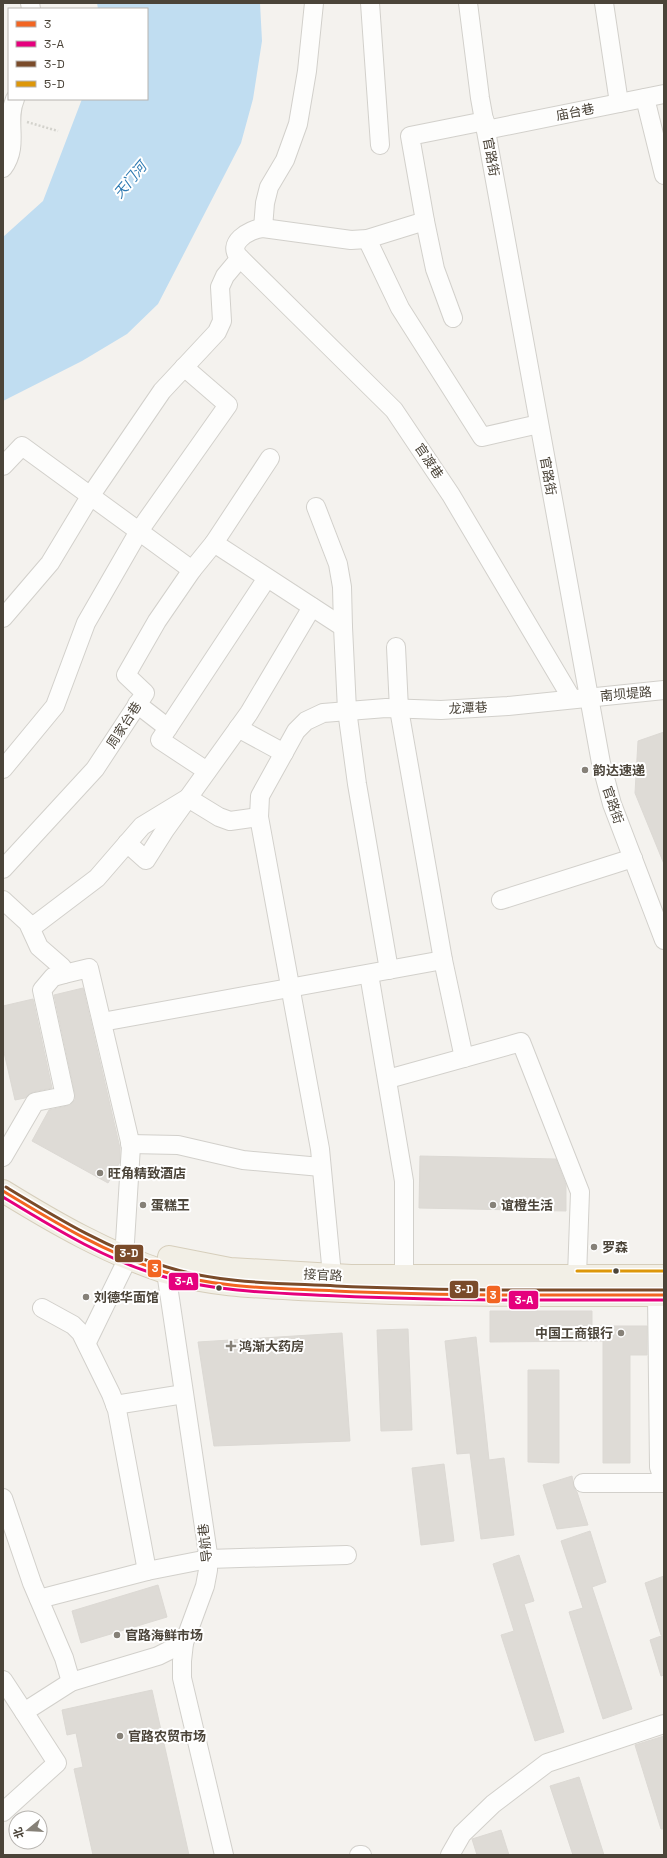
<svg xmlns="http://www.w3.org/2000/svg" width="667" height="1858" viewBox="0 0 667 1858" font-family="'Space Grotesk','Noto Sans SC',sans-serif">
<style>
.water{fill:#c0ddf1}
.building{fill:#dedbd6;stroke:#dcd9d4}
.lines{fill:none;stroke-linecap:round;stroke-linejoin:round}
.minor-casing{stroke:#d2d0cb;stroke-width:20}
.major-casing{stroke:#d6cebb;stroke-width:24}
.path{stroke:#d3d2cc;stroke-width:2.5;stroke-dasharray:2 2;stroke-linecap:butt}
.minor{stroke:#fdfdfc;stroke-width:18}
.major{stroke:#f2efe6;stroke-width:22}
.bus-1-casing{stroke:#fff;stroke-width:6}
.bus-2-casing{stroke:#fff;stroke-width:6}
.bus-3-casing{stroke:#fff;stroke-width:6}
.bus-4-casing{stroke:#fff;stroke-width:6}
.bus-1{stroke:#f26522;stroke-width:3}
.bus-2{stroke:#e5007d;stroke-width:3}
.bus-3{stroke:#7a4b2a;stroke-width:3}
.bus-4{stroke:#dd9709;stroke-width:3}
.poi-dot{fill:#868178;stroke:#fff;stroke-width:1.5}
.bus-dot{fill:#4b4439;stroke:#fff;stroke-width:1.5}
.labels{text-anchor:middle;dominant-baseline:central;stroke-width:4;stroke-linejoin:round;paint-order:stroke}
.street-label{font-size:13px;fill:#4b4439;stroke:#fff}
.poi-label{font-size:13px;font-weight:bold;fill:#4b4439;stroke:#fff;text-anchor:start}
.water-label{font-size:14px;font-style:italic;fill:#2e7ab2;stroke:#fff}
.line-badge{stroke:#fff;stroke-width:1.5}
.badge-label{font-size:11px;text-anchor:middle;font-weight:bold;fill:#fff}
</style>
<rect width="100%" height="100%" fill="#f4f2ee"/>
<polygon class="water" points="97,3 260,3 262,41 253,99 241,143 158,304 127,334 82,361 3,401 3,237 43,201 82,99 147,99 147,9 98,9"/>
<g class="building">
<polygon points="664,732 664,864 635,793 638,741"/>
<polygon points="83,988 120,1148 120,1162 108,1183 32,1141 49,1110 67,1106 75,1100 75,1094 54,995"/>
<polygon points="33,999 52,1088 33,1092 25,1098 15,1100 3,1048 3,1006"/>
<polygon points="420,1156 556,1159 566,1185 566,1211 419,1208"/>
<polygon points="490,1311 592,1311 592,1326 647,1326 647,1355 630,1355 630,1463 603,1463 603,1341 490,1342"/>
<polygon points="408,1329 412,1430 381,1431 377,1330"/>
<polygon points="342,1333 350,1441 214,1446 198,1342"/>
<polygon points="476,1337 489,1460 504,1458 514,1535 481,1539 470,1453 457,1454 445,1341"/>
<polygon points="528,1370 559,1370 559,1463 528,1462"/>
<polygon points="444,1464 454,1541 421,1545 412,1468"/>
<polygon points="572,1476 574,1488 577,1492 588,1525 557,1529 543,1485"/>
<polygon points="590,1531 606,1582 592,1587 632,1709 603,1719 569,1612 583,1608 561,1541"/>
<polygon points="519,1555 534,1601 524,1604 564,1732 535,1741 501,1635 514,1631 493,1564"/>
<polygon points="664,1576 664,1635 661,1635 645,1583"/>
<polygon points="158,1585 167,1617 81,1643 72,1611"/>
<polygon points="664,1635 664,1675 661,1676 650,1640"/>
<polygon points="152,1690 189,1855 93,1855 74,1769 83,1767 76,1733 67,1735 62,1710"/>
<polygon points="664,1736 664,1829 661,1829 635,1745"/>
<polygon points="579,1777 604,1855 573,1855 550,1786"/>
<polygon points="501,1830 509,1855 477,1855 472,1839"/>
</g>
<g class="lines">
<defs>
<g id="minor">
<polyline points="30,3 31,9"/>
<polyline points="370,3 380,145"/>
<polyline points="468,3 480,98 601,763 612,804 664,940"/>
<polyline points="604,3 619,103"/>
<polyline points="645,98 664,175"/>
<polyline points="486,130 664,94"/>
<path d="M3 168C20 145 5 122 15 99"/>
<polyline points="425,221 435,269 453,318"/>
<polyline points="263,228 265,203 269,187 285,160 298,124 307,71 314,3"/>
<polyline points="367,239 400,308 482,437 539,424"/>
<polyline points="240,258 394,410 451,495 572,699"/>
<polyline points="3,466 22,446 192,570 214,543 343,627 347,710 357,784 389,970"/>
<polyline points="316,507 338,564 342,587 343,627"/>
<polyline points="214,543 270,458"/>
<path d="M3 618 50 563 91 495 162 391 217 332 222 321 220 287 225 276 240 258C225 244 249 229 263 228L351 240 367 239 425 221 410 136 485 121"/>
<polyline points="396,647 399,709 443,960 464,1058"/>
<polyline points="137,704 168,728"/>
<polyline points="238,728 284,753"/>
<polyline points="3,769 55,706 86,623 139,531 228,405 184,367"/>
<polyline points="207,771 160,740 267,578"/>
<polyline points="127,843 146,860 165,830 249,713 312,607"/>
<polyline points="3,869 95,769 145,693 126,675 157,621 192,570"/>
<polyline points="3,900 28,923 39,947 62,967 64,974 89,968 131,1146 125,1242"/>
<polyline points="501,900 633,858"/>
<polyline points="31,928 97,878 142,826 188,798 219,817 230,821 259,817"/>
<polyline points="369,974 404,1181 404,1276"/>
<polyline points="102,1022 443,960"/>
<polyline points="388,1079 521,1042 580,1192 577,1276"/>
<polyline points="130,1144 178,1145 243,1160 321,1167"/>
<polyline points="3,1157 35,1102 65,1096 42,990 53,977 64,974"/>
<polyline points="166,1272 208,1554 208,1570 205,1586 184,1643 182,1661 182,1678 224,1855"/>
<polyline points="332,1275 320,1149 259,817 260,796 296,731 306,721 323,713 386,708 441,710 508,706 664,690"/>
<polyline points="657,1295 659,1467 664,1482"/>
<polyline points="42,1308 73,1325 81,1333 111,1394 117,1410 147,1571 208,1559 347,1555"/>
<polyline points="87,1342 128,1258"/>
<polyline points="115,1405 184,1394"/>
<polyline points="583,1483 664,1483"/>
<polyline points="3,1498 32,1583 64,1658 71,1682"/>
<polyline points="39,1599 147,1571"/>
<polyline points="3,1680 24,1712"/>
<polyline points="3,1812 57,1763 24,1712 71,1682 158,1656 184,1643"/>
<polyline points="359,1855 362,1855"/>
<polyline points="450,1855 462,1834 493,1804 547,1763 664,1724"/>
</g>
<g id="major">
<path d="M3 1191C55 1223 107 1253 165 1272 216 1287 269 1287 321 1290 435 1296 550 1295 664 1295"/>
<polyline points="169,1257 230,1269 351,1276 664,1276"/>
</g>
</defs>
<use href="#minor" class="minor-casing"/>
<use href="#major" class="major-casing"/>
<polyline class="path" points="27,122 58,131"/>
<use href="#minor" class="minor"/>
<use href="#major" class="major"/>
<defs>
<path id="bus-1" d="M3 1191C54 1222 107 1254 165 1272 219 1289 279 1288 335 1291 445 1296 554 1295 664 1295"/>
<path id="bus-2" d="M3 1197C54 1228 107 1261 165 1277 221 1293 281 1293 339 1296 447 1301 556 1300 664 1300"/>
<path id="bus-3" d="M6 1187C57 1218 109 1250 167 1267 221 1284 280 1283 336 1286 446 1291 555 1290 664 1290"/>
<polyline id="bus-4" points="577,1271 664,1271"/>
</defs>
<use href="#bus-1" class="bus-1-casing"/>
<use href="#bus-2" class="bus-2-casing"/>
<use href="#bus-3" class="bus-3-casing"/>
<use href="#bus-4" class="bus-4-casing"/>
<use href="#bus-1" class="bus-1"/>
<use href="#bus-2" class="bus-2"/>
<use href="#bus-3" class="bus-3"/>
<use href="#bus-4" class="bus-4"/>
</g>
<g class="poi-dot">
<circle cx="585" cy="770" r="4"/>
<circle cx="100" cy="1173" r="4"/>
<circle cx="143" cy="1205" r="4"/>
<circle cx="493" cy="1205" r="4"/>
<circle cx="594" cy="1247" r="4"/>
<circle cx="86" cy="1297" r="4"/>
<circle cx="621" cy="1333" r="4"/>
<path d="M229 1340h4v4h4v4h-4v4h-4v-4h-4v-4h4z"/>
<circle cx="117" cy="1635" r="4"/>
<circle cx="120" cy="1736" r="4"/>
</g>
<g class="bus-dot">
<circle cx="616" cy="1271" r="3.5"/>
<circle cx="219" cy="1288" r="3.5"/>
</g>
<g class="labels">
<g class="street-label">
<text transform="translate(575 112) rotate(-11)">庙台巷</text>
<text transform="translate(491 157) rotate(80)">官路街</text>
<text transform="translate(429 461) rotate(56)">官渡巷</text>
<text transform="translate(548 476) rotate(80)">官路街</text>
<text transform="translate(626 694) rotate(-5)">南坝堤路</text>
<text transform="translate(468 708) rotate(-3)">龙潭巷</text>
<text transform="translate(124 725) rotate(-57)">周家台巷</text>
<text transform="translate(613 805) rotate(71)">官路街</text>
<text transform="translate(323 1275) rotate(3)">接官路</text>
<text transform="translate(205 1543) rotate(-96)">导航巷</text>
</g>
<g class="poi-label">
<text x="593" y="770">韵达速递</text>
<text x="108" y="1173">旺角精致酒店</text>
<text x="151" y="1205">蛋糕王</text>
<text x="501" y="1205">谊橙生活</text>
<text x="602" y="1247">罗森</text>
<text x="94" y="1297">刘德华面馆</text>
<text x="613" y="1333" text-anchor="end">中国工商银行</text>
<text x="239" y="1346">鸿渐大药房</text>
<text x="125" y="1635">官路海鲜市场</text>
<text x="128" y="1736">官路农贸市场</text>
</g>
<g class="water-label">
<text transform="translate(130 180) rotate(-50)">天门河</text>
</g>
</g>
<g class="line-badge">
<rect x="114" y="1244" width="30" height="19" rx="4" fill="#7a4b2a"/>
<rect x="147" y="1259" width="15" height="19" rx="4" fill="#f26522"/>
<rect x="168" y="1272" width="31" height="19" rx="4" fill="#e5007d"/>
<rect x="449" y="1280" width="30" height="19" rx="4" fill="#7a4b2a"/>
<rect x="486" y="1285" width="15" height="19" rx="4" fill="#f26522"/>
<rect x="508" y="1290" width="31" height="20" rx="4" fill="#e5007d"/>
</g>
<g class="badge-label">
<text x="129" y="1257">3-D</text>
<text x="155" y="1272">3</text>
<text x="184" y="1285">3-A</text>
<text x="464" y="1293">3-D</text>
<text x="493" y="1299">3</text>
<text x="524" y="1304">3-A</text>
</g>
<rect width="667" height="1858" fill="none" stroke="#4b4439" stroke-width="8"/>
<rect x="8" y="8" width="140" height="92" fill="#ffffff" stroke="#b7b4b0"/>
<rect x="16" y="21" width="20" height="6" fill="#f26522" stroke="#b7b4b0"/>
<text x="44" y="28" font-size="12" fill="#4b4439">3</text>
<rect x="16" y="41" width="20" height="6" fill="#e5007d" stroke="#b7b4b0"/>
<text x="44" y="48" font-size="12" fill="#4b4439">3-A</text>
<rect x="16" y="61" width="20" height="6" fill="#7a4b2a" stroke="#b7b4b0"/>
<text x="44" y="68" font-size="12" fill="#4b4439">3-D</text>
<rect x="16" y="81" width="20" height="6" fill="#dd9709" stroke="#b7b4b0"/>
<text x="44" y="88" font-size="12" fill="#4b4439">5-D</text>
<g transform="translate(28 1830) rotate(252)"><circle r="19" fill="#ffffff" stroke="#b7b4b0"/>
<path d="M0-3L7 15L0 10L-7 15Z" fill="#868178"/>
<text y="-6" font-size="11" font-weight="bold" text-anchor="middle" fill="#4b4439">北</text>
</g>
</svg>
